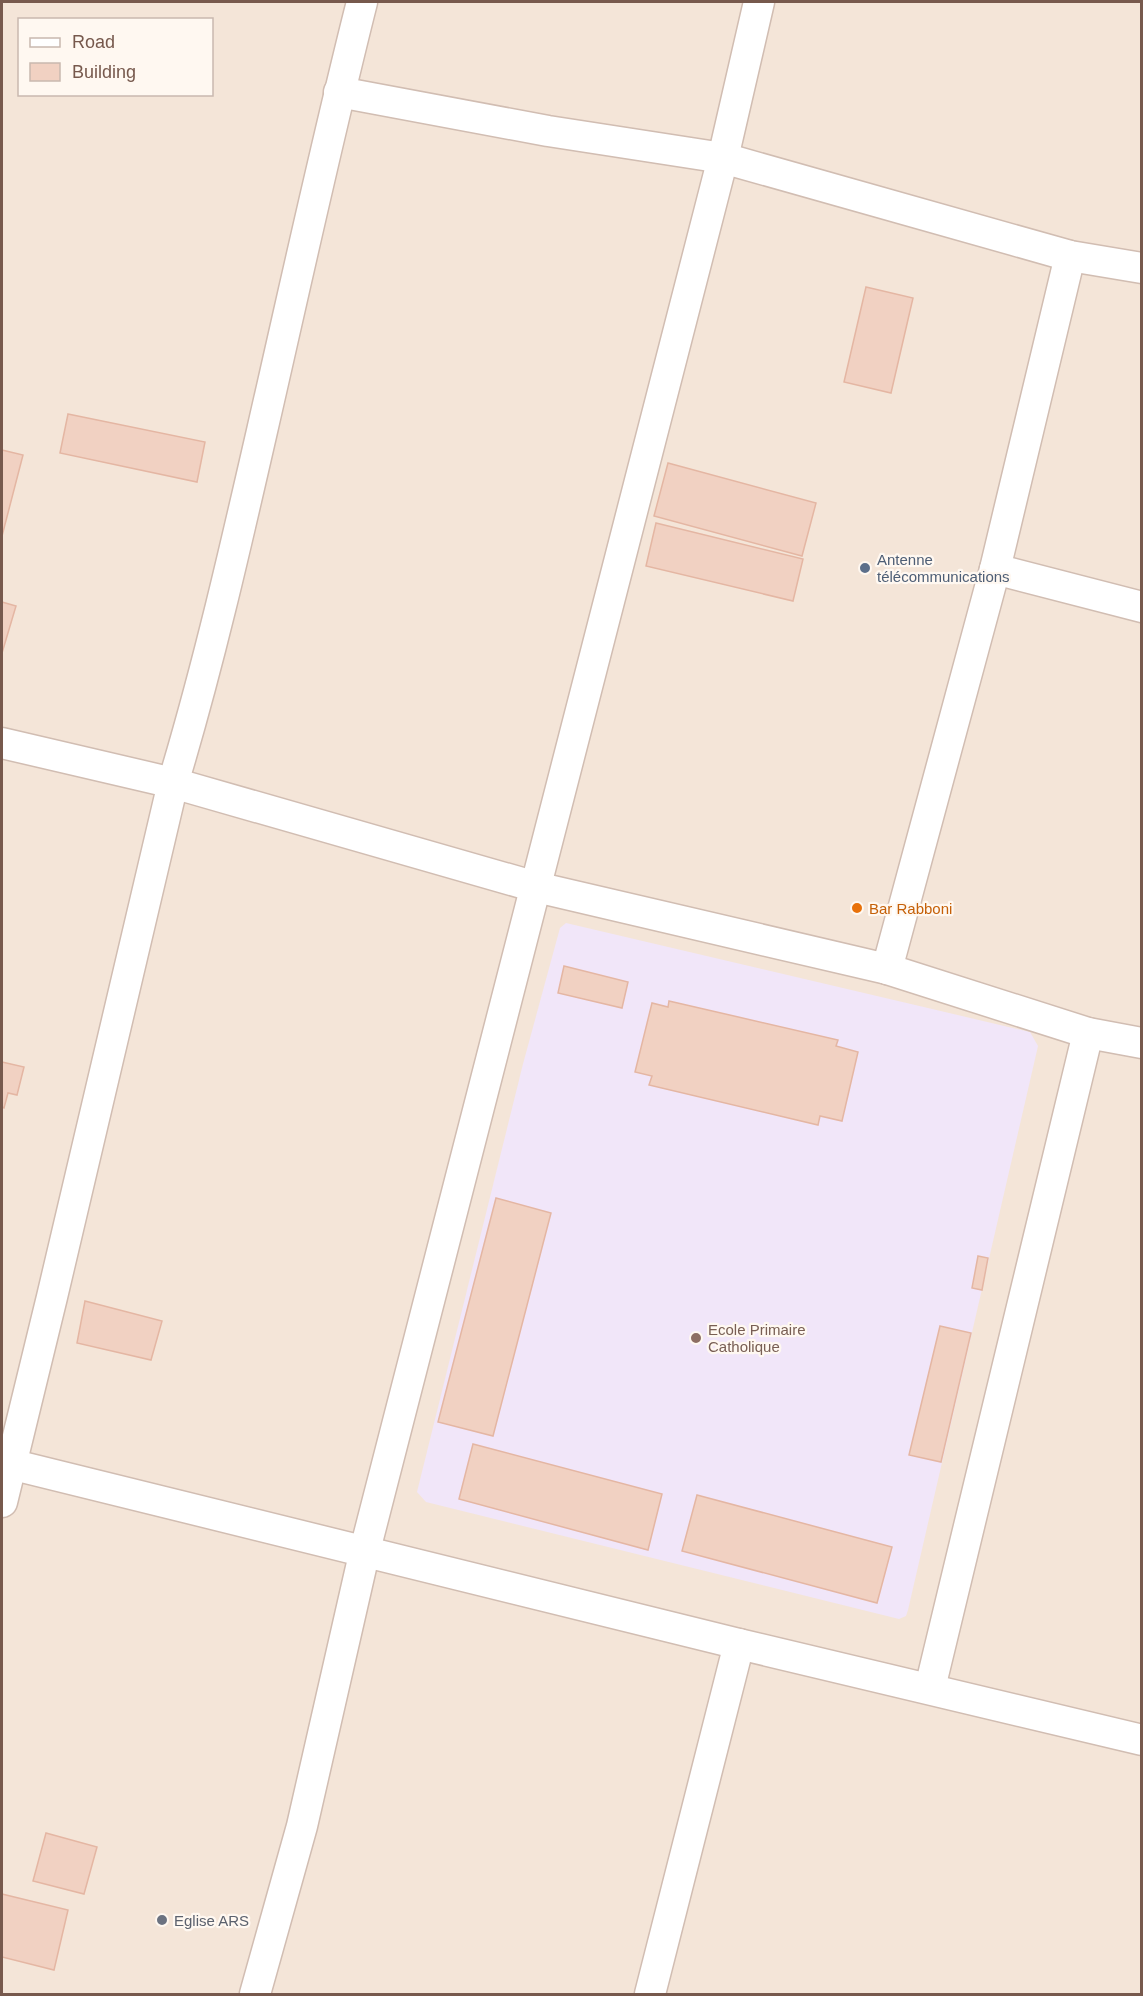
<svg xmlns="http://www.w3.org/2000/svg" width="1143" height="1996" viewBox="0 0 1143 1996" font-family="Helvetica,sans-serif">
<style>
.residential{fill:#f4e5d8;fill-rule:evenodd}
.education{fill:#f1e6f9}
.building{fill:#f1d1c2;stroke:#e4b6a3;stroke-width:1.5}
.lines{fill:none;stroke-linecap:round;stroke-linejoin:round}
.street-casing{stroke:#d1bdb2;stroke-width:33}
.street{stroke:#fff;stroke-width:30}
.service-dot{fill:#5c6f8a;stroke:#fff8f1;stroke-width:2}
.food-dot{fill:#e8710a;stroke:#fff8f1;stroke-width:2}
.education-dot{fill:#8d6e63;stroke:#fff8f1;stroke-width:2}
.worship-dot{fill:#6b7280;stroke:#fff8f1;stroke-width:2}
.labels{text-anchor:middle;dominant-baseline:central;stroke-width:4.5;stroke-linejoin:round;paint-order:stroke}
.service-label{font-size:15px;fill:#4e5e75;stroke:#fff8f1;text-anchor:start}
.food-label{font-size:15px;fill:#c56008;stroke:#fff8f1;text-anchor:start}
.education-label{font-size:15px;fill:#785e54;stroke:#fff8f1;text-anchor:start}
.worship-label{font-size:15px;fill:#5b616d;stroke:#fff8f1;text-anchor:start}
</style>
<rect width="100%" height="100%" fill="#fcf4ea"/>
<path class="residential" d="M2 2H1141V1994H2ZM20 20H212V94H20Z"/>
<polygon class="education" points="566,923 1030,1032 1038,1046 908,1610 906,1616 899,1619 426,1502 417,1492 523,1064 560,928"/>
<g class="building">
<polygon points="866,287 913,298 891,393 844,382"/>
<polygon points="68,414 205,442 197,482 60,453"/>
<polygon points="2,450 23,455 2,536"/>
<polygon points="668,463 816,503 802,556 654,516"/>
<polygon points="656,523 803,559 793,601 646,566"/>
<polygon points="2,602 16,606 2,653"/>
<polygon points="564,966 628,982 622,1008 558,993"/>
<polygon points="669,1001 838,1040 836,1046 858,1052 842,1121 820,1116 818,1125 649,1085 652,1076 635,1072 652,1003 668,1007"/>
<polygon points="2,1062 24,1067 17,1095 8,1093 4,1108 2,1107"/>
<polygon points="496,1198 551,1213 493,1436 438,1422"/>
<polygon points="978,1256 988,1258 982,1290 972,1288"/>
<polygon points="85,1301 162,1321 151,1360 77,1343"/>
<polygon points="940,1326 971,1333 941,1462 909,1455"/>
<polygon points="473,1444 662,1494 648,1550 459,1499"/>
<polygon points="697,1495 892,1547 877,1603 682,1551"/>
<polygon points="46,1833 97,1847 84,1894 33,1881"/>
<polygon points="2,1894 68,1910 54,1970 2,1957"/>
</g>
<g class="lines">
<defs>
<g id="street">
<polyline points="339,92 548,131 723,158 1070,256 1142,268"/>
<polyline points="995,569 1142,607"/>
<polyline points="2,743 173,783 536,887 887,969 1088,1033 1142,1043"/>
<polyline points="887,969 995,569 1070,256"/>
<polyline points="2,1462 739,1644 1142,1740"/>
<path d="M2 1502 52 1297 173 783C208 667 235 549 262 431 295 287 326 144 362 2"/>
<polyline points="930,1688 1088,1033"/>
<polyline points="255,1994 302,1826 365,1550 723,158 759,2"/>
<polyline points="650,1994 739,1644"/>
</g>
</defs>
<use href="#street" class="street-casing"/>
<use href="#street" class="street"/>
</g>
<circle class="service-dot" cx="865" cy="568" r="6"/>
<circle class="food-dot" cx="857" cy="908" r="6"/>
<circle class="education-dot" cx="696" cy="1338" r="6"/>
<circle class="worship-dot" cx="162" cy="1920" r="6"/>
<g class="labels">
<g class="service-label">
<text x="877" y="559">Antenne<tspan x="877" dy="17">télécommunications</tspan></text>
</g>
<g class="food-label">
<text x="869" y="908">Bar Rabboni</text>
</g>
<g class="education-label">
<text x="708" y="1329">Ecole Primaire<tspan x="708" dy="17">Catholique</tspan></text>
</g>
<g class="worship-label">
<text x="174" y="1920">Eglise ARS</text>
</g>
</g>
<rect width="1143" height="1996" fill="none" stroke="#77594d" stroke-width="6"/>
<rect x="18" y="18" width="195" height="78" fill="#fff8f1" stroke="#c9b8af" stroke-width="1.5"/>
<rect x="30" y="38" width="30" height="9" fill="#ffffff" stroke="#c9b8af" stroke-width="1.5"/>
<text x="72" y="48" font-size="18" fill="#77594d">Road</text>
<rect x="30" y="63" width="30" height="18" fill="#f1d1c2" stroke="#c9b8af" stroke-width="1.5"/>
<text x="72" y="78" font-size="18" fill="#77594d">Building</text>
</svg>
